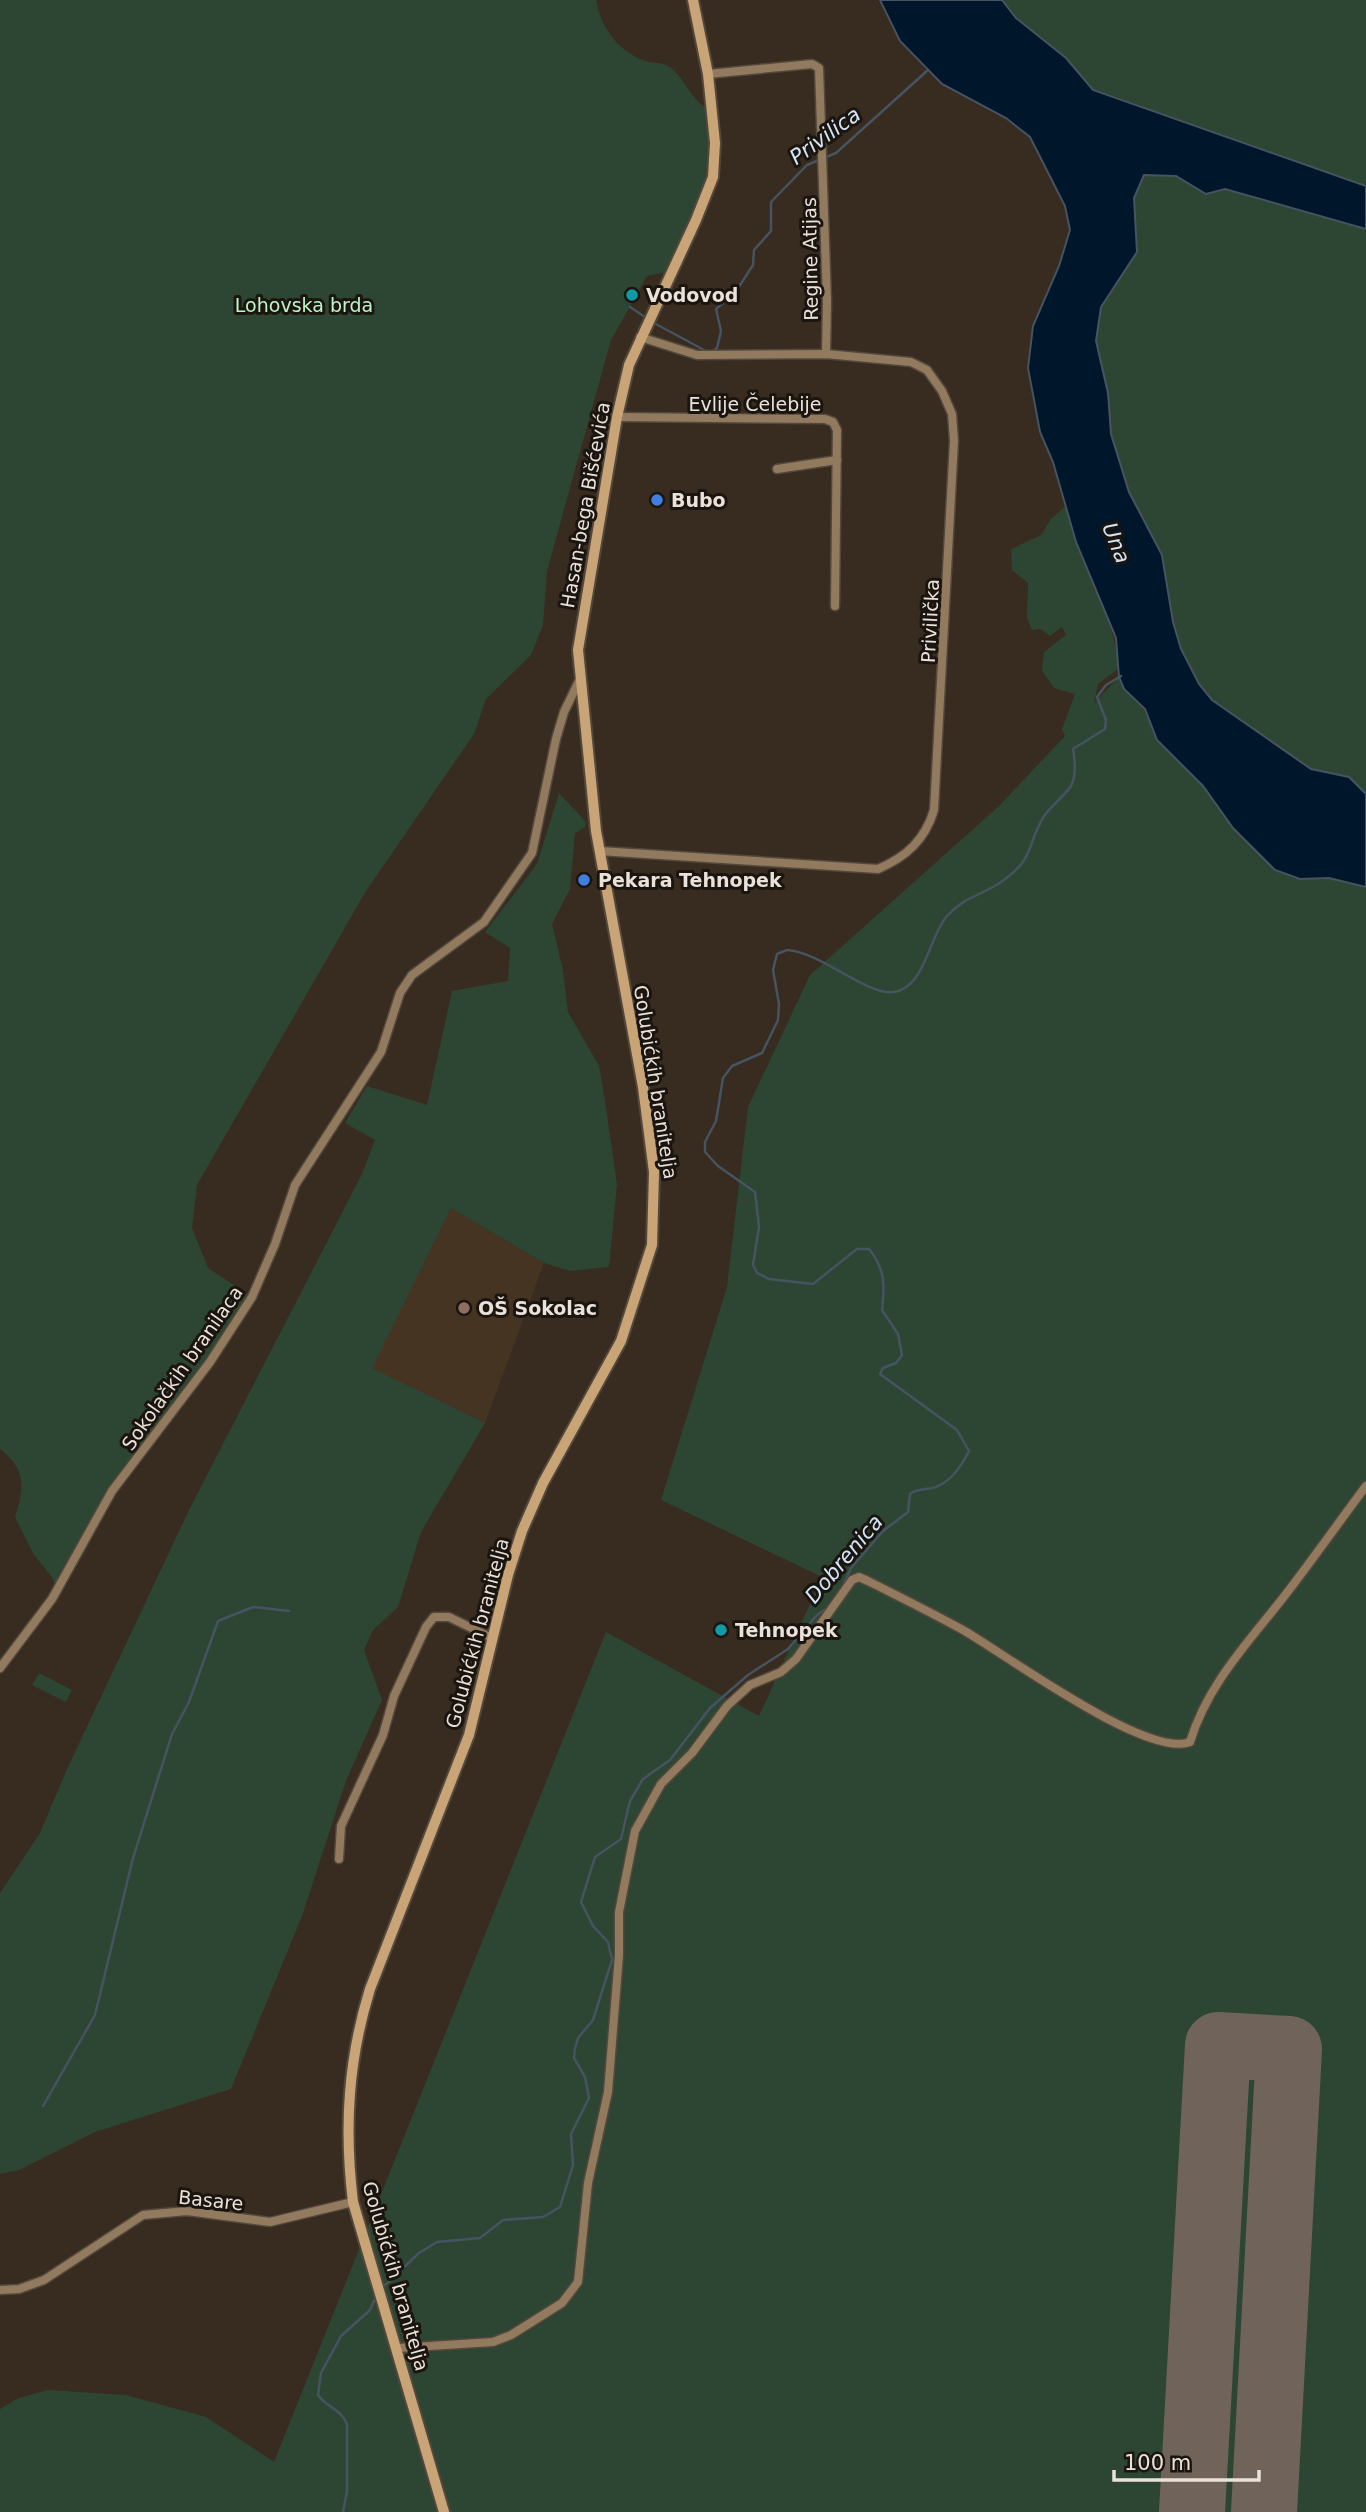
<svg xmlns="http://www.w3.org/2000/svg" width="1366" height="2512" viewBox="0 0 1366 2512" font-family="'DejaVu Sans',sans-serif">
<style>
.built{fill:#463423}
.green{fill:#2d4633}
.water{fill:#00162b;stroke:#465360;stroke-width:2}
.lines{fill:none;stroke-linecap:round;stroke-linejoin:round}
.stream{stroke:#465360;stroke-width:2.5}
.runway{stroke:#70645a;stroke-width:66}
.street-casing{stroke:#54483d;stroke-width:11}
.secondary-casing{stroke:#54483d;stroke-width:14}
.street{stroke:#917a5d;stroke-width:8}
.secondary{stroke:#c9a476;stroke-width:10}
.culture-dot{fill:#0f9aa8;stroke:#1b150f;stroke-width:2.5}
.shop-dot{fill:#3f7fe0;stroke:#1b150f;stroke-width:2.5}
.education-dot{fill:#8d6e63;stroke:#1b150f;stroke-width:2.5}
.labels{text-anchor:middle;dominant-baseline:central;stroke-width:6;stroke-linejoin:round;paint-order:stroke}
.street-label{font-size:19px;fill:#eae1da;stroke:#1b150f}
.poi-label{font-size:19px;font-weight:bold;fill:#eae1da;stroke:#1b150f;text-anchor:start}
.park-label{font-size:19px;fill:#bdf3c8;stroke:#1b150f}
.water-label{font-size:21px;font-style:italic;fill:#d3e6f9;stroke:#1b150f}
</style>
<rect width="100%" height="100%" fill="#382b1f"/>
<polygon class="built" points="451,1208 544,1263 485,1423 371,1368"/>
<g class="green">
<path d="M0 0H596C601 28 618 51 645 61 654 64 662 61 671 68 687 81 691 102 712 111L714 160 673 271 647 276 611 340 547 571 543 625 531 655 486 699 474 734 366 891 197 1185 192 1228 208 1268 252 1297 128 1470 57 1590 52 1577 34 1555 15 1517C24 1487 27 1470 0 1449Z"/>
<polygon points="1002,0 1366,0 1366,186 1093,89 1016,18"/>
<polygon points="1144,175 1176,176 1206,194 1225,189 1366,229 1366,794 1349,777 1311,770 1212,700 1199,684 1181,649 1173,622 1162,555 1129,492 1111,434 1108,393 1096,341 1101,307 1137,252 1134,198"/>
<path d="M1067 505C1080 561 1113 610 1119 668L1098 684 1094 703 1119 677 1245 810 1366 872V2512H0V2409L19 2398 48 2390 126 2395 206 2417 274 2462 606 1632 759 1716 822 1577 661 1500 727 1287 748 1107 810 975 999 806 1065 736 1062 729 1075 694 1054 688 1042 671 1044 652 1066 635 1062 627 1050 636 1040 629 1032 630 1027 618 1028 583 1012 570 1011 549 1041 535 1051 519Z"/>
<polygon points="559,793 586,822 585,827 575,833 570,889 552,924 563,970 568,1012 599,1066 604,1094 617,1184 609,1267 570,1271 544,1263 451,1208 372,1368 485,1423 421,1532 398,1607 373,1630 364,1650 382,1700 346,1781 302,1916 231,2089 95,2132 19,2170 0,2174 0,1893 40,1833 67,1769 189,1510 362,1174 375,1140 345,1123 367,1086 427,1105 452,991 508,981 510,948 485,932 537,864"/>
<polygon points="39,1673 72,1690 66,1702 32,1685"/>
</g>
<polygon class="water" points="880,0 1002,0 1016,18 1066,58 1093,90 1366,186 1366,229 1225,189 1206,194 1176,176 1144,175 1134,198 1137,252 1101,307 1096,341 1108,393 1111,434 1129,492 1162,555 1173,622 1181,649 1199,684 1212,700 1311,769 1349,777 1366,794 1366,887 1329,878 1300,879 1275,870 1233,828 1203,786 1157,740 1145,709 1124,689 1119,677 1116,638 1076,542 1053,462 1040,432 1028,368 1033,326 1059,266 1070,230 1065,206 1030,137 1006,118 942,84 900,41"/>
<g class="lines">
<g class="stream">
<polyline points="630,307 648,319"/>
<polyline points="654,323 706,351"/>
<polyline points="713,351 717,348 721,331 716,309 735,293 753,265 754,250 771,231 771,202 807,165 836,153 928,70"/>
<path d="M839 1594 851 1568 883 1531 908 1512 910 1494C919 1487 929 1491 938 1486 952 1480 963 1463 969 1451L957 1430 880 1374 883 1368 896 1363 902 1355 898 1334 882 1310C885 1286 885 1268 869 1249H857L813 1284 769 1279 757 1273 753 1265 759 1227 755 1192 718 1166 705 1152V1142L716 1121 723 1078 732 1066 762 1053 778 1020 779 1004 773 970 777 954 787 950C821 952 867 996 894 992 925 988 929 936 947 916 966 895 984 895 1004 880 1036 856 1026 846 1043 818 1050 806 1063 798 1071 786 1076 776 1075 760 1073 749L1105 729 1106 720 1097 697 1106 685 1121 676"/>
<polyline points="43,2106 95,2015 133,1858 172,1734 189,1702 218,1621 253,1607 289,1611"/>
<polyline points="381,2289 419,2253 437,2242 480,2238 503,2220 543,2217 560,2207 573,2165 571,2134 589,2098 585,2077 574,2058 575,2048 578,2038 593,2020 612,1960 608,1942 593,1926 581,1902 595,1857 621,1839 630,1801 643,1779 670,1760 710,1708 748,1675 788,1649 817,1615 829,1607"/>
<path d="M343 2512 347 2491V2424C341 2409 326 2407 318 2395L321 2373 334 2349 341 2336 370 2310 377 2294"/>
</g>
<polyline class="runway" points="1192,2512 1218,2045 1289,2049 1264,2512"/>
<defs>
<g id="street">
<polyline points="708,74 812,64 819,68 827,301 826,354"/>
<polyline points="617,417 825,419 833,422 837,430 835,606"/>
<polyline points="777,469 837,460"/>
<path d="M600 851 878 869C906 857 925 840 934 810L954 441 952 414 942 391 927 370 911 362 826 354 697 355 640 337"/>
<polyline points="0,1668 52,1599 112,1491 210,1362 252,1297 275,1244 295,1185 381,1052 400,993 412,975 484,922 532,853 556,739 564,712 579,681"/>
<polyline points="339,1859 341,1826 383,1735 394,1696 426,1627 434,1617 449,1617 492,1638"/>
<polyline points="0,2290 19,2289 44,2280 143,2215 187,2211 270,2222 353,2202"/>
<path d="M398 2348 493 2342 511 2335 562 2303 578 2282 588 2183 608 2092 619 1955V1912L635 1831 661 1784 692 1753 727 1706 750 1685 781 1672 796 1659 852 1580 859 1577 868 1581C900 1597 932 1613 963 1630 1005 1654 1147 1759 1190 1742 1208 1683 1249 1642 1286 1594 1313 1559 1339 1522 1366 1486"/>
</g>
<path id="secondary" d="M444 2512 353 2202C344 2128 348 2060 370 1989L469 1735 508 1575 522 1531 543 1483 621 1341 652 1245 654 1172 643 1087 596 831 578 650 617 417 629 365 696 220 713 177 715 143 708 74 693 0"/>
</defs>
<use href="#street" class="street-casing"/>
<use href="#secondary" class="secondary-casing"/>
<use href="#street" class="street"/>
<use href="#secondary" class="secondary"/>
</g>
<g class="culture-dot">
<circle cx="632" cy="295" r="7"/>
<circle cx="721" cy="1630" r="7"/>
</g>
<g class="shop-dot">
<circle cx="657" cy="500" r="7"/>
<circle cx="584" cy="880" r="7"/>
</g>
<circle class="education-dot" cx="464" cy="1308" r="7"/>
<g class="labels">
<g class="street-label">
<text transform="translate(810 259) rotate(-91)">Regine Atijas</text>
<text x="755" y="404">Evlije Čelebije</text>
<text transform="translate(585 505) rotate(-80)">Hasan-bega Bišćevića</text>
<text transform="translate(930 621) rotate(-87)">Privilička</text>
<text transform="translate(656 1082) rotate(81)">Golubićkih branitelja</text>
<text transform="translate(182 1368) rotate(-55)">Sokolačkih branilaca</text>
<text transform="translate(477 1633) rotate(-75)">Golubićkih branitelja</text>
<text transform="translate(211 2200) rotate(6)">Basare</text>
<text transform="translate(396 2276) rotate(74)">Golubićkih branitelja</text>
</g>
<g class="poi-label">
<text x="646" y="295">Vodovod</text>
<text x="671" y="500">Bubo</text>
<text x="598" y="880">Pekara Tehnopek</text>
<text x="478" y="1308">OŠ Sokolac</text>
<text x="735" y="1630">Tehnopek</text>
</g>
<g class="park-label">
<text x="304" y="305">Lohovska brda</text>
</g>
<g class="water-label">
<text transform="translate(825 136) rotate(-36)">Privilica</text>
<text transform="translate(1116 543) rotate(68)">Una</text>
<text transform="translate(844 1559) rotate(-50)">Dobrenica</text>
</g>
</g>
<path d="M1114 2470v10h145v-10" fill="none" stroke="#eae1da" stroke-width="3.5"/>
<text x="1124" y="2470" font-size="21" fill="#eae1da" stroke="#1b150f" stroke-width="5" paint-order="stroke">100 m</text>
</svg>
